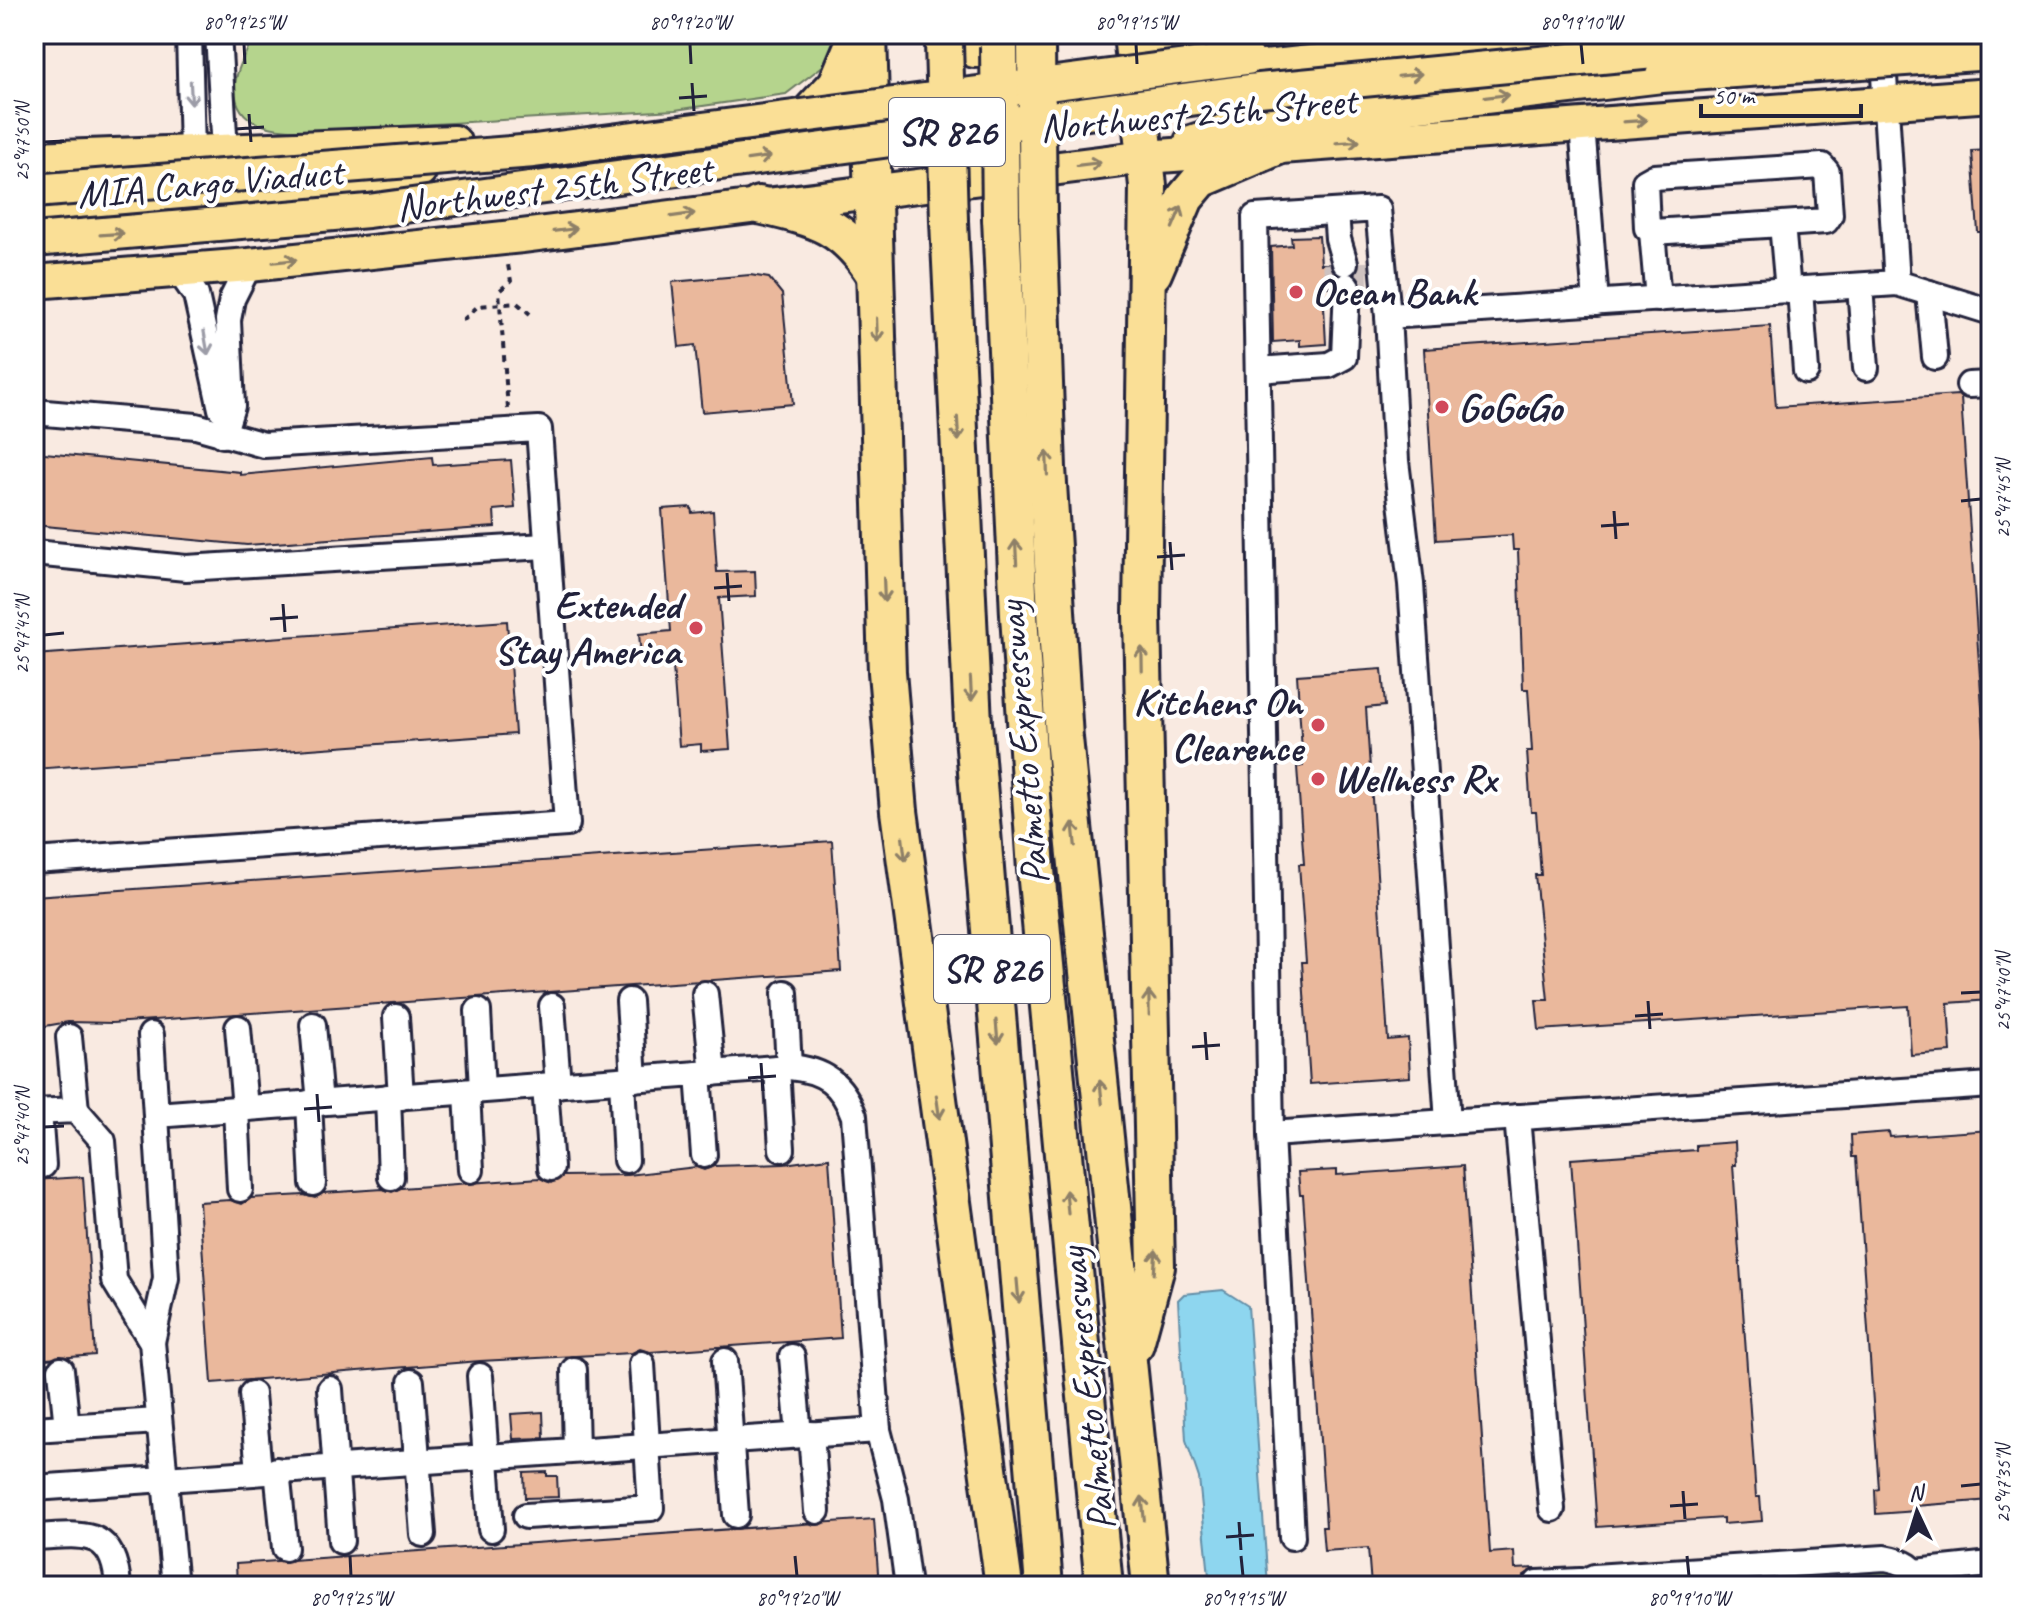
<svg xmlns="http://www.w3.org/2000/svg" width="2025" height="1620" viewBox="0 0 2025 1620" font-family="Caveat,sans-serif">
<style>
.green{fill:#b5d48d;stroke:#6c7b64;stroke-width:2}
.water{fill:#8ed6ef;stroke:#638ea7;stroke-width:2}
.building{fill:#eab89c;stroke:#22223b;stroke-width:2}
.lines{fill:none;stroke-linecap:round;stroke-linejoin:round}
.minor-tunnel{stroke:#cec2c0;stroke-width:24;stroke-dasharray:24 12;stroke-linecap:butt}
.minor-casing{stroke:#22223b;stroke-width:30}
.major-casing{stroke:#22223b;stroke-width:38}
.highway-casing{stroke:#22223b;stroke-width:42}
.path{stroke:#22223b;stroke-width:4;stroke-dasharray:6 6;stroke-linecap:butt}
.minor{stroke:#fff;stroke-width:24}
.major{stroke:#fadf96;stroke-width:32}
.highway{stroke:#fadf96;stroke-width:36}
.major-bridge-casing{stroke:#22223b;stroke-width:38;stroke-linecap:butt}
.highway-bridge-casing{stroke:#22223b;stroke-width:42;stroke-linecap:butt}
.major-bridge{stroke:#fadf96;stroke-width:32}
.highway-bridge{stroke:#fadf96;stroke-width:36}
.oneway{stroke:#8e8068}
.oneway2{stroke:#9c9ca7}
.ticks{fill:none;stroke:#22223b;stroke-width:3}
.poi-dot{fill:#d1495b;stroke:#fff;stroke-width:3}
.labels{text-anchor:middle;dominant-baseline:central;stroke-width:8;stroke-linejoin:round;paint-order:stroke}
.shield{fill:#fff;stroke:#646476;stroke-width:2}
.shield-label{font-size:38px;font-weight:bold;fill:#22223b}
.street-label{font-size:40px;fill:#22223b;stroke:#fff}
.poi-label{font-size:40px;font-weight:bold;fill:#22223b;stroke:#fff;text-anchor:start}
.neatline{fill:none;stroke:#22223b;stroke-width:3}
.ticks-label{font-size:20px;text-anchor:middle;fill:#22223b}
</style>
<rect width="100%" height="100%" fill="#f9eae1"/>
<filter id="ink" filterUnits="userSpaceOnUse"><feTurbulence type="fractalNoise" baseFrequency=".0125" numOctaves="2"/><feDisplacementMap in="SourceGraphic" scale="16" xChannelSelector="R" yChannelSelector="G"/><feConvolveMatrix kernelMatrix="1 2 1 2 8 2 1 2 1" color-interpolation-filters="sRGB"/></filter>
<g filter="url(#ink)">
<g class="green">
<path d="M254 34H836L828 62 786 94 675 110 314 131C283 130 235 131 235 88 235 70 248 51 254 34Z"/>
<polygon points="1886,1569 1905,1579 1908,1586 1847,1586 1846,1572"/>
</g>
<polygon class="water" points="1223,1290 1248,1306 1268,1586 1210,1586 1199,1478 1186,1440 1178,1300 1184,1294"/>
<g class="building">
<polygon points="1991,150 1991,232 1978,232 1972,151"/>
<polygon points="1319,236 1321,264 1330,264 1337,275 1332,287 1323,287 1326,344 1300,346 1300,340 1273,342 1271,247 1292,245 1291,237"/>
<polygon points="750,275 769,278 782,294 793,404 702,412 695,345 679,347 672,282"/>
<polygon points="1770,326 1776,407 1958,395 1961,398 1991,840 1991,1000 1948,1003 1951,1052 1911,1055 1908,1006 1539,1030 1536,1000 1548,1000 1535,875 1541,875 1536,812 1531,812 1527,751 1532,751 1528,689 1523,689 1518,550 1513,550 1512,535 1436,540 1424,349"/>
<polygon points="34,452 240,472 240,475 432,457 433,465 511,460 515,508 494,510 495,527 247,545 34,525"/>
<polygon points="691,507 692,513 713,511 717,572 755,571 756,596 719,598 730,749 701,751 701,744 679,746 672,653 641,656 639,634 671,631 662,509"/>
<polygon points="507,621 515,734 34,769 34,655"/>
<polygon points="1382,669 1385,706 1366,708 1388,1040 1408,1038 1410,1077 1310,1084 1302,962 1306,962 1299,864 1304,864 1297,767 1303,766 1297,675"/>
<polygon points="832,841 841,971 112,1023 68,1022 34,1028 34,896"/>
<polygon points="1991,1130 1991,1500 1915,1506 1916,1511 1876,1514 1875,1490 1879,1489 1856,1157 1852,1157 1851,1135 1889,1132 1890,1137"/>
<polygon points="1735,1142 1736,1165 1733,1165 1756,1497 1760,1497 1762,1521 1723,1524 1723,1518 1597,1527 1571,1159 1696,1150 1696,1145"/>
<polygon points="829,1158 841,1338 650,1352 640,1349 632,1353 480,1361 212,1383 199,1202 230,1200 242,1204 251,1198 304,1195 315,1198 323,1193 383,1189 392,1192 401,1188 540,1178 551,1183 563,1176 628,1175 696,1167 704,1170 714,1166 784,1164"/>
<polygon points="1463,1166 1490,1553 1514,1551 1515,1569 1536,1568 1524,1575 1523,1586 1371,1586 1368,1548 1324,1551 1322,1527 1326,1527 1303,1195 1300,1195 1298,1172 1337,1170 1337,1175"/>
<polygon points="83,1177 95,1355 34,1360 34,1180"/>
<polygon points="543,1412 544,1438 513,1439 511,1414"/>
<polygon points="547,1472 547,1476 557,1476 558,1497 525,1498 524,1473"/>
<polygon points="874,1519 879,1586 237,1586 236,1564"/>
</g>
<g class="lines">
<g class="minor-tunnel">
<polyline points="1356,262 1356,285"/>
<polyline points="1335,263 1337,286"/>
</g>
<defs>
<g id="minor">
<polyline points="189,34 192,152"/>
<polyline points="218,34 225,151"/>
<polyline points="1882,44 1897,283"/>
<polyline points="1582,125 1596,303"/>
<polyline points="1336,212 1338,239 1345,263"/>
<polyline points="1782,224 1652,232 1647,228 1645,182 1654,177 1822,166 1827,172 1830,215 1826,221 1782,224 1788,291"/>
<polyline points="1652,232 1658,299"/>
<polyline points="179,271 196,295 221,409"/>
<polyline points="1860,286 1866,368"/>
<polyline points="1800,290 1806,371"/>
<polyline points="1929,293 1935,357"/>
<polyline points="1388,316 1897,283 1991,312"/>
<polyline points="1258,370 1329,365 1344,357 1347,286"/>
<polyline points="1969,385 1991,384"/>
<polyline points="34,412 196,426 264,445 539,429 567,824 34,861"/>
<polyline points="223,435 232,406 228,320 232,299 249,265"/>
<polyline points="34,553 186,568 545,546"/>
<polyline points="705,994 713,1073"/>
<polyline points="629,1001 634,1079"/>
<polyline points="552,1006 558,1085"/>
<polyline points="478,1011 482,1090"/>
<polyline points="396,1017 401,1097"/>
<polyline points="313,1025 320,1103"/>
<polyline points="238,1028 245,1108"/>
<polyline points="151,1035 166,1278 152,1342"/>
<polyline points="69,1037 76,1110"/>
<path d="M789 1067C824 1070 842 1083 854 1116L878 1430 896 1499 908 1586"/>
<polyline points="777,1068 782,1149"/>
<polyline points="698,1074 704,1155"/>
<polyline points="622,1080 626,1160"/>
<polyline points="545,1086 551,1168"/>
<polyline points="467,1092 471,1170"/>
<polyline points="388,1097 391,1177"/>
<polyline points="309,1103 313,1183"/>
<polyline points="236,1109 240,1189"/>
<polyline points="34,1112 76,1110 103,1141 114,1280 152,1342 175,1586"/>
<polyline points="39,1112 43,1165"/>
<polyline points="156,1115 789,1067 785,993"/>
<polyline points="1517,1117 1552,1509"/>
<polyline points="1271,1134 1991,1085"/>
<polyline points="792,1357 799,1435"/>
<polyline points="725,1361 736,1515"/>
<polyline points="61,1370 67,1427"/>
<polyline points="574,1370 576,1450"/>
<polyline points="480,1376 491,1529"/>
<polyline points="411,1382 423,1534"/>
<polyline points="330,1389 341,1541"/>
<polyline points="252,1394 259,1471"/>
<polyline points="34,1429 158,1421"/>
<polyline points="811,1434 817,1511"/>
<polyline points="277,1470 285,1548"/>
<polyline points="34,1488 878,1430"/>
<polyline points="526,1516 651,1508 642,1364"/>
<path d="M34 1537C82 1535 114 1526 118 1586"/>
<polyline points="1292,1537 1271,1134 1255,217 1378,209 1388,316 1396,461 1411,584 1448,1122"/>
<polyline points="1916,1572 1991,1564"/>
<polyline points="1537,1583 1580,1581"/>
<path d="M1573 1586 1594 1577 1885 1558C1903 1561 1916 1567 1922 1586"/>
</g>
<g id="major">
<polyline points="1217,72 1383,54 1643,34"/>
<polyline points="1191,142 1236,127 1662,76"/>
<polyline points="34,158 454,142"/>
<polyline points="34,214 288,194 420,170"/>
<polyline points="34,282 249,265 522,236 1146,157 1991,95"/>
</g>
<g id="highway">
<polyline points="868,34 887,672 899,811 1004,1586"/>
<polyline points="975,34 975,49"/>
<polyline points="1132,34 1148,186 1142,616 1156,1267 1135,1344"/>
<polyline points="1159,34 1171,43 1235,66"/>
<polyline points="807,116 837,84 858,34"/>
<path d="M759 205C814 218 844 224 875 275"/>
<polyline points="1038,213 1047,468 1064,738 1151,1586"/>
<polyline points="1001,218 1019,615 1036,870 1104,1586"/>
<polyline points="949,221 973,723 1044,1586"/>
<polyline points="1153,273 1185,198 1201,179 1276,147"/>
</g>
</defs>
<use href="#minor" class="minor-casing"/>
<use href="#major" class="major-casing"/>
<use href="#highway" class="highway-casing"/>
<g class="path">
<polyline points="463,320 478,306 517,303 530,314"/>
<polyline points="508,409 499,291 511,281 508,265"/>
</g>
<use href="#minor" class="minor"/>
<use href="#major" class="major"/>
<use href="#highway" class="highway"/>
<defs>
<g id="major-bridge">
<polyline points="1662,76 1991,53"/>
<polyline points="34,191 534,151 1247,58"/>
<polyline points="34,240 368,211 1249,91 1643,53 1915,34"/>
</g>
<g id="highway-bridge">
<polyline points="944,43 949,221"/>
<polyline points="999,46 1001,218"/>
<polyline points="1036,46 1038,213"/>
</g>
</defs>
<use href="#major-bridge" class="major-bridge-casing"/>
<use href="#highway-bridge" class="highway-bridge-casing"/>
<use href="#major-bridge" class="major-bridge"/>
<use href="#highway-bridge" class="highway-bridge"/>
</g>
<defs><path id="oneway-shaft" d="M-6 0H5M1.5-3L5.5 0L1.5 3" fill="none" stroke-width="1.6" stroke-linecap="round" stroke-linejoin="round" transform="scale(2)"/></defs>
<g class="oneway">
<use href="#oneway-shaft" transform="translate(1410 75) rotate(-6)"/>
<use href="#oneway-shaft" transform="translate(1497 96) rotate(-7)"/>
<use href="#oneway-shaft" transform="translate(1635 121) rotate(-4)"/>
<use href="#oneway-shaft" transform="translate(1348 142) rotate(-4)"/>
<use href="#oneway-shaft" transform="translate(759 158) rotate(-8)"/>
<use href="#oneway-shaft" transform="translate(1089 164) rotate(-7)"/>
<use href="#oneway-shaft" transform="translate(683 215) rotate(-8)"/>
<use href="#oneway-shaft" transform="translate(1177 217) rotate(-67)"/>
<use href="#oneway-shaft" transform="translate(565 230) rotate(-7)"/>
<use href="#oneway-shaft" transform="translate(112 234) rotate(-4)"/>
<use href="#oneway-shaft" transform="translate(285 261) rotate(-6)"/>
<use href="#oneway-shaft" transform="translate(877 330) rotate(88)"/>
<use href="#oneway-shaft" transform="translate(958 429) rotate(87)"/>
<use href="#oneway-shaft" transform="translate(1047 463) rotate(-92)"/>
<use href="#oneway-shaft" transform="translate(1016 552) rotate(-93)"/>
<use href="#oneway-shaft" transform="translate(884 590) rotate(88)"/>
<use href="#oneway-shaft" transform="translate(1142 659) rotate(-91)"/>
<use href="#oneway-shaft" transform="translate(971 689) rotate(87)"/>
<use href="#oneway-shaft" transform="translate(1074 834) rotate(-96)"/>
<use href="#oneway-shaft" transform="translate(904 849) rotate(83)"/>
<use href="#oneway-shaft" transform="translate(1149 1003) rotate(-91)"/>
<use href="#oneway-shaft" transform="translate(997 1032) rotate(85)"/>
<use href="#oneway-shaft" transform="translate(1101 1092) rotate(-96)"/>
<use href="#oneway-shaft" transform="translate(938 1107) rotate(82)"/>
<use href="#oneway-shaft" transform="translate(1067 1202) rotate(-95)"/>
<use href="#oneway-shaft" transform="translate(1155 1262) rotate(-86)"/>
<use href="#oneway-shaft" transform="translate(1018 1291) rotate(85)"/>
<use href="#oneway-shaft" transform="translate(1143 1508) rotate(-96)"/>
</g>
<g class="oneway2">
<use href="#oneway-shaft" transform="translate(191 93) rotate(87)"/>
<use href="#oneway-shaft" transform="translate(206 343) rotate(80)"/>
</g>
</g>
<path class="ticks" d="M244 44 245 64M690 44 691 64M1136 44 1137 64M1581 44 1583 64M692 83 694 111M679 98 707 96M249 114 251 142M236 129 264 127M44 142 64 141M1961 501 1981 499M1614 511 1616 539M1601 526 1629 524M1170 542 1172 570M1157 557 1185 555M727 573 729 601M714 588 742 586M283 604 285 632M270 619 298 617M44 635 64 633M1961 993 1981 992M1648 1001 1650 1029M1635 1016 1663 1014M1205 1032 1207 1060M1192 1047 1220 1045M761 1063 763 1091M748 1078 776 1076M317 1094 319 1122M304 1109 332 1107M44 1127 64 1126M1961 1486 1981 1484M1683 1491 1685 1519M1670 1506 1698 1504M1239 1522 1241 1550M1226 1537 1254 1535M350 1556 351 1576M795 1556 797 1576M1241 1556 1243 1576M1687 1556 1689 1576"/>
<g class="poi-dot">
<circle cx="1296" cy="292" r="8"/>
<circle cx="1442" cy="407" r="8"/>
<circle cx="696" cy="628" r="8"/>
<circle cx="1318" cy="725" r="8"/>
<circle cx="1318" cy="779" r="8"/>
</g>
<g class="labels">
<g class="shield">
<rect x="889" y="98" width="116" height="68" rx="6"/>
<rect x="934" y="935" width="116" height="68" rx="6"/>
</g>
<g class="shield-label">
<text x="947" y="132">SR 826</text>
<text x="992" y="969">SR 826</text>
</g>
<g class="street-label">
<text transform="translate(1198 114) rotate(-5)">Northwest 25th Street</text>
<text transform="translate(210 183) rotate(-5)">MIA Cargo Viaduct</text>
<text transform="translate(554 188) rotate(-7)">Northwest 25th Street</text>
<text transform="translate(1023 743) rotate(-95)">Palmetto Expressway</text>
<text transform="translate(1087 1389) rotate(-96)">Palmetto Expressway</text>
</g>
<g class="poi-label">
<text x="1312" y="292">Ocean Bank</text>
<text x="1458" y="407">GoGoGo</text>
<text x="680" y="605" text-anchor="end">Extended<tspan x="680" dy="46">Stay America</tspan></text>
<text x="1302" y="702" text-anchor="end">Kitchens On<tspan x="1302" dy="46">Clearence</tspan></text>
<text x="1334" y="779">Wellness Rx</text>
</g>
</g>
<rect width="2025" height="1620" fill="none" stroke="#fff" stroke-width="88"/>
<g transform="translate(1917 1512) rotate(356)" stroke="#ffffff" stroke-width="6" paint-order="stroke">
<path d="M0-6L14 30L0 20L-14 30Z" fill="#22223b"/>
<text y="-12" font-size="22" font-weight="bold" text-anchor="middle" fill="#22223b">N</text>
</g>
<path d="M1701 104v12h160v-12" fill="none" stroke="#22223b" stroke-width="4"/>
<text x="1713" y="104" font-size="24" fill="#22223b" stroke="#ffffff" stroke-width="6" paint-order="stroke">50 m</text>
<rect x="44" y="44" width="1937" height="1532" class="neatline"/>
<g class="ticks-label">
<text x="244" y="29">80°19'25"W</text>
<text x="690" y="29">80°19'20"W</text>
<text x="1136" y="29">80°19'15"W</text>
<text x="1581" y="29">80°19'10"W</text>
<text transform="translate(22 142) rotate(-90)" y="7">25°47'50"N</text>
<text transform="translate(2003 499) rotate(-90)" y="7">25°47'45"N</text>
<text transform="translate(22 635) rotate(-90)" y="7">25°47'45"N</text>
<text transform="translate(2003 992) rotate(-90)" y="7">25°47'40"N</text>
<text transform="translate(22 1127) rotate(-90)" y="7">25°47'40"N</text>
<text transform="translate(2003 1484) rotate(-90)" y="7">25°47'35"N</text>
<text x="351" y="1605">80°19'25"W</text>
<text x="797" y="1605">80°19'20"W</text>
<text x="1243" y="1605">80°19'15"W</text>
<text x="1689" y="1605">80°19'10"W</text>
</g>
</svg>
